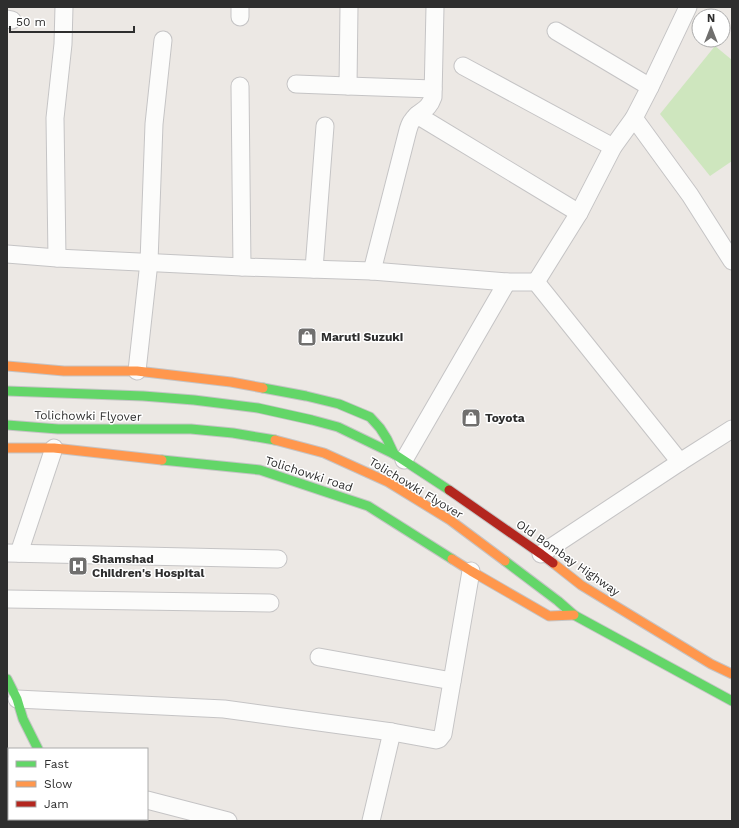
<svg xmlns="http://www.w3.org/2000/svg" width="739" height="828" viewBox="0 0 739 828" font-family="'Work Sans',sans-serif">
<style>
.green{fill:#cee6be}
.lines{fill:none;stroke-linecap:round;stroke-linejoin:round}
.street-casing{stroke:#c5c4c5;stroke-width:19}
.fast-casing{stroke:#c5c4c5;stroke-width:11}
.slow-casing{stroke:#c5c4c5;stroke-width:11}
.jam-casing{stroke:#c5c4c5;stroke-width:11}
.street{stroke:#fcfcfb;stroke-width:17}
.fast{stroke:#63d668;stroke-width:9}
.slow{stroke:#ff974d;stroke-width:9}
.jam{stroke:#b3261e;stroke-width:9}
.labels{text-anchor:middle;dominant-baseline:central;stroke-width:3;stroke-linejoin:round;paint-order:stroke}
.poi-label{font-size:12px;font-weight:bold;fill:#2e2e2e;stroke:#fff;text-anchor:start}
.street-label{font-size:12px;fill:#2e2e2e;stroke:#fff}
</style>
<rect width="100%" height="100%" fill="#ece8e4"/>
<polygon class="green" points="715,46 732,60 732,161 710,176 660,114"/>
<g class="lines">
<defs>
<g id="street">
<polyline points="240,7 240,17"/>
<polyline points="7,19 12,20"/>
<polyline points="556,31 650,87"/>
<polyline points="463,66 613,147"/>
<polyline points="296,84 348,86 349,7"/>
<polyline points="240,86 242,267"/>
<polyline points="348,86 433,89"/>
<polyline points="417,115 579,213"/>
<polyline points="634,118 690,195 732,261"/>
<polyline points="7,254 57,258 242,267 372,271 507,282 536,282 680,462"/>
<polyline points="57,258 55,118 63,44 64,7"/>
<polyline points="314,269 325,126"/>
<path d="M372 271 408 130C409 127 410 123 412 121 419 110 428 112 433 97L435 7"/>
<polyline points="536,282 579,213 613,147 634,118 650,87 688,7"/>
<polyline points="137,371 149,262 154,124 163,40"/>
<polyline points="404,460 507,282"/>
<polyline points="7,553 278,559"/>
<polyline points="19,553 54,448"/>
<polyline points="541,554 680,462 732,429"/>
<polyline points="7,599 270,603"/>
<polyline points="319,657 452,681"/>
<polyline points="17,699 224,709 392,732 436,740 439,739 443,734 471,571"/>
<polyline points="147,800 228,821"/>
<polyline points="371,821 392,732"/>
</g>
<g id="fast">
<polyline points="263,388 306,396 339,404 370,417 380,428 387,439 394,454"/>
<polyline points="7,391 143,396 194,400 258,408 312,420 338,427 394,454 449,490"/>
<polyline points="7,425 58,429 191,429 233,433 275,440"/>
<polyline points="162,460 260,470 368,506 452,559"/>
<polyline points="505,561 558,601 574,615 732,701"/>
<polyline points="7,679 17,699 23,719 38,749"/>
</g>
<g id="slow">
<polyline points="7,366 64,371 137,371 231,382 263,388"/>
<polyline points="275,440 324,453 388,482 450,520 505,561"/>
<polyline points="7,448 54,448 162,460"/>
<polyline points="452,559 471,571 549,616 574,615"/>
<polyline points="553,563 581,585 711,664 732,674"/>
<polyline points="63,819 63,821"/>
</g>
<polyline id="jam" points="449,490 541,554 553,563"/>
</defs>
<use href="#street" class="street-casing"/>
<use href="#fast" class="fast-casing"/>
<use href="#slow" class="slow-casing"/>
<use href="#jam" class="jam-casing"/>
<use href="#street" class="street"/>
<use href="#fast" class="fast"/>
<use href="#slow" class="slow"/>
<use href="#jam" class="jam"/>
</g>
<defs>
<symbol id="shop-square" viewBox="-11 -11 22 22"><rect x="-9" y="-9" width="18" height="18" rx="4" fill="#706f6e" stroke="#fff"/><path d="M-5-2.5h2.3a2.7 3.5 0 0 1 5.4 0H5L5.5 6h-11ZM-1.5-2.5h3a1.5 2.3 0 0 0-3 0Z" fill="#fff"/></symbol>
<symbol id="hospital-square" viewBox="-11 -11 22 22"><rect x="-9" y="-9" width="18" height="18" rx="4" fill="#706f6e" stroke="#fff"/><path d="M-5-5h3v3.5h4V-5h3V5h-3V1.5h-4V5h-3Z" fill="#fff"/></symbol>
</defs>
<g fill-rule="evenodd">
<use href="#shop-square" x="296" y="326" width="22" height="22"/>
<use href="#shop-square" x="460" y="407" width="22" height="22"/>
<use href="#hospital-square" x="67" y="555" width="22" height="22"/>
</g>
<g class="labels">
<g class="poi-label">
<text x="321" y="337">Maruti Suzuki</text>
<text x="485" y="418">Toyota</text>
<text x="92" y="559">Shamshad<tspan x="92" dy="14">Children's Hospital</tspan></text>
</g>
<g class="street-label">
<text transform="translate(88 416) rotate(1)">Tolichowki Flyover</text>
<text transform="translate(309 474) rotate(18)">Tolichowki road</text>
<text transform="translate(416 488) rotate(31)">Tolichowki Flyover</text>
<text transform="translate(568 558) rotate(35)">Old Bombay Highway</text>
</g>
</g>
<rect width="739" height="828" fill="none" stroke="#2e2e2e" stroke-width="16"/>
<rect x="8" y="748" width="140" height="72" fill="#ffffff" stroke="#ababab"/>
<rect x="16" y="761" width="20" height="6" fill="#63d668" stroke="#ababab"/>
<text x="44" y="768" font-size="12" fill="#2e2e2e">Fast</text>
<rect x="16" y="781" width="20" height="6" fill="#ff974d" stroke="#ababab"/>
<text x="44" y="788" font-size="12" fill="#2e2e2e">Slow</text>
<rect x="16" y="801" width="20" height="6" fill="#b3261e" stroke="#ababab"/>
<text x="44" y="808" font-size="12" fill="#2e2e2e">Jam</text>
<g transform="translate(711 28)"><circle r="19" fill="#ffffff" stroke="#ababab"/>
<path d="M0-3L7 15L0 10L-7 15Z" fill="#706f6e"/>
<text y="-6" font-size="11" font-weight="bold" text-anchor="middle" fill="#2e2e2e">N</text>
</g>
<path d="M10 26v6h124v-6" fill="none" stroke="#2e2e2e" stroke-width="2"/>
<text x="16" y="26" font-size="12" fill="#2e2e2e" stroke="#ffffff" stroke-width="3" paint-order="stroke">50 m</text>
</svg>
